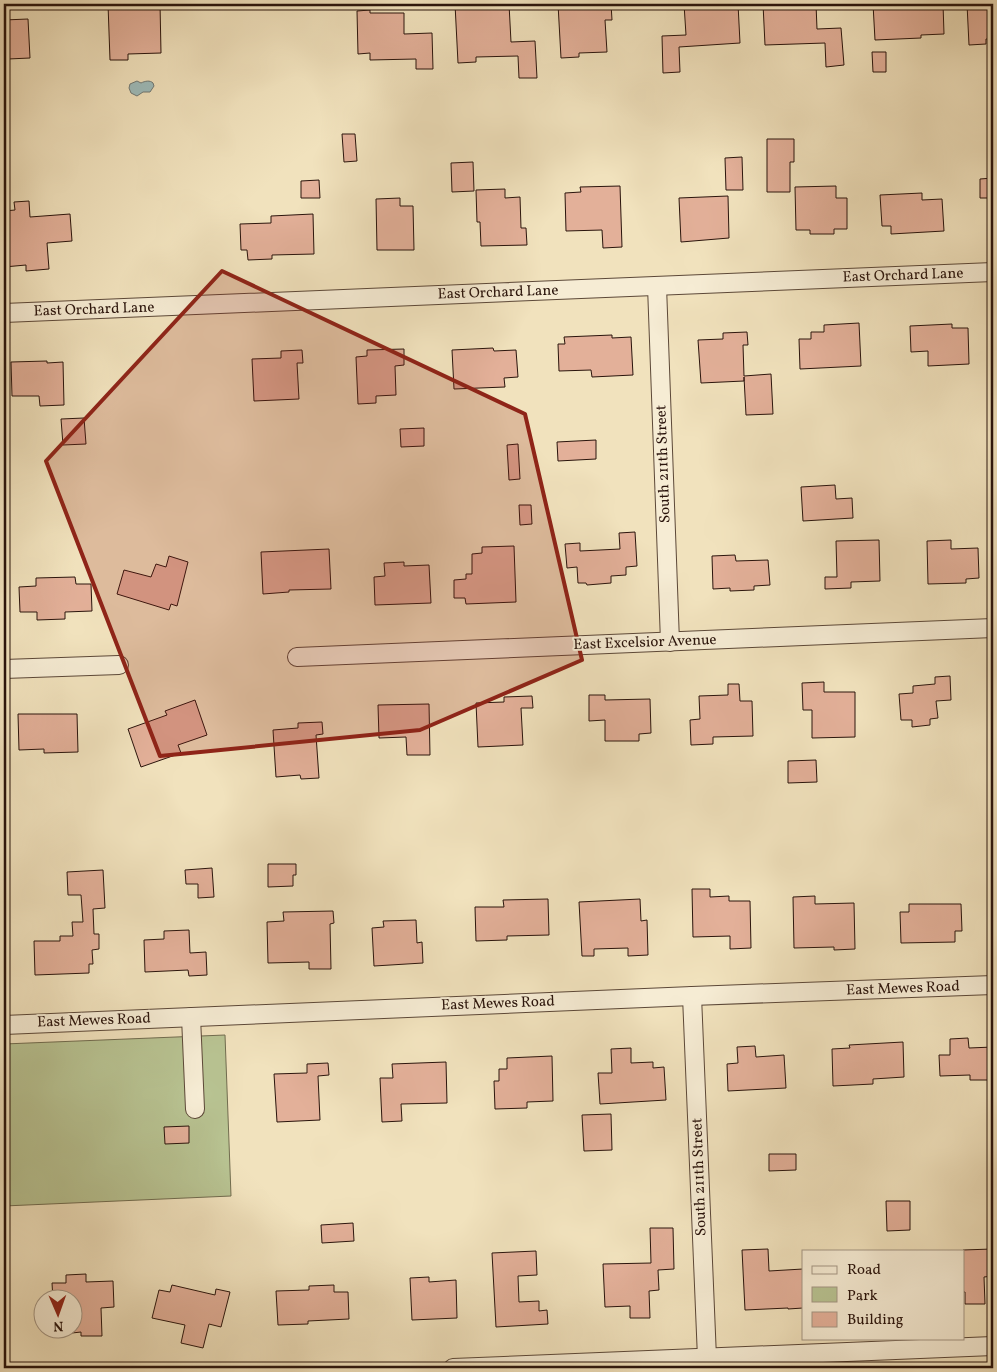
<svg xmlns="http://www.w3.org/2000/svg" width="997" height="1372" viewBox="0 0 997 1372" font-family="Vollkorn,serif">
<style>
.green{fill:#b8c392;stroke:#716c4f}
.water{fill:#9ebcbb;stroke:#707975}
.building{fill:#e3b099;stroke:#2a140c}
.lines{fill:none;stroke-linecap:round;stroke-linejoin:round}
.minor-casing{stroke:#5c4838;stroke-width:20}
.minor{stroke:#f6ecd4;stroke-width:18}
.marked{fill:#8f2418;fill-opacity:0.2;stroke:#8f2418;stroke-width:4;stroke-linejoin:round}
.labels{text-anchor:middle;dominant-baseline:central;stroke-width:4;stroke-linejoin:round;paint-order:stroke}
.street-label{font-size:15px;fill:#2a140c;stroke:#f6ecd4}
</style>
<rect width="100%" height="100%" fill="#f1e2bd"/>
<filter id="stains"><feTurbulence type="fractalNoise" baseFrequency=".004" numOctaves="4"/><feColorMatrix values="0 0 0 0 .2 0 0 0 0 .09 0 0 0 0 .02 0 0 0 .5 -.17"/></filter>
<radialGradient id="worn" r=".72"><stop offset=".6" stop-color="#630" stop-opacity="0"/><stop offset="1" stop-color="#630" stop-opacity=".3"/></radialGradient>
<polygon class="green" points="225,1035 231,1196 4,1206 4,1044"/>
<path class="water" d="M137 81 141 83C145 81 150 80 153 83L154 86 150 92H143L137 96 131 93 129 88 130 84Z"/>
<g class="building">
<polygon points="108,4 160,4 161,53 128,54 128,60 110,60"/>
<polygon points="455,4 509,4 511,42 535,41 537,78 519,78 518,56 476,57 476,62 458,63"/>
<polygon points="558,4 611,4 612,20 605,20 607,52 579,53 579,57 561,58"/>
<polygon points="684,4 738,4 740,43 679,47 680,72 663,73 662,36 686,35"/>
<polygon points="763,4 816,4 817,29 841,28 844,65 826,67 825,43 765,45"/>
<polygon points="873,4 943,4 944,34 921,35 921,38 875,40"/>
<polygon points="967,4 993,4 993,39 986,39 986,44 969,45"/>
<polygon points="370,10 370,13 404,13 404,34 432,33 433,69 416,69 416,59 370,60 370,53 358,54 357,11"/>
<polygon points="28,19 30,58 8,59 7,54 4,54 4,20"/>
<polygon points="872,52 886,52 886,72 873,72"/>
<polygon points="342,134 355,134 357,161 344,162"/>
<polygon points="767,139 794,139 794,162 790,162 790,192 767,192"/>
<polygon points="742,157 743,190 726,190 725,158"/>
<polygon points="473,162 474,191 452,192 451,163"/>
<polygon points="993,178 993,198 980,198 980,179"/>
<polygon points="319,180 320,198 301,198 301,181"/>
<polygon points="620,186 622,247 603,248 602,230 566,231 565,193 581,192 580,187"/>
<polygon points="836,186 836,198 847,198 847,229 834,229 834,234 810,234 810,230 796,230 795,187"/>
<polygon points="505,189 505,198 520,197 521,228 526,228 527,245 481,246 480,222 477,222 476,190"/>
<polygon points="922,193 922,200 942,199 944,231 891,234 891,226 882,226 880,195"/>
<polygon points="728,196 729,238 681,242 679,198"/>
<polygon points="400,198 400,206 413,206 414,250 377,250 376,199"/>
<polygon points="29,201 30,217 70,214 72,241 47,243 49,269 26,271 26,265 4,267 4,211 15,210 14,202"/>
<polygon points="313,214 314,254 272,255 272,259 248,260 247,250 241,250 240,224 271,223 271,216"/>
<polygon points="859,323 861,366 800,369 799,339 811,339 811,332 824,332 824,325"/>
<polygon points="952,324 952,328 968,328 969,364 928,366 928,351 911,352 910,326"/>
<polygon points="747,332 748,345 743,345 744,376 771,374 773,414 746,415 744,377 744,381 701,383 698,340 723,339 723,333"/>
<polygon points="612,335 612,338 631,337 633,375 592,377 591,370 559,371 558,344 565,344 564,337"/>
<polygon points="493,348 494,351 516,350 518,377 504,378 505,387 454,389 452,350"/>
<polygon points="404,349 404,365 395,366 396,395 376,396 376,403 358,404 356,357 367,356 367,350"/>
<polygon points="302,350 303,363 297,363 299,399 254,401 252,359 281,358 281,351"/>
<polygon points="47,361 47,363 63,362 64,405 40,406 39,396 12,396 11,362"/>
<polygon points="84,418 86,444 63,445 61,419"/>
<polygon points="424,428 424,446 401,447 400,429"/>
<polygon points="596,440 596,459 558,461 557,442"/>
<polygon points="518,444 520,479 509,480 507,445"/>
<polygon points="835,485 836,499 852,498 853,518 803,521 801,487"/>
<polygon points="519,505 531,505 532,524 520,525"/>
<polygon points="635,532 637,566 626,567 626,575 611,576 611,583 587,585 586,583 578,583 577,567 567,568 565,544 580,543 580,551 620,549 619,533"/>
<polygon points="879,540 880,581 851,582 851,588 825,589 825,577 837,577 836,541"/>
<polygon points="951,540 951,549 978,548 979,578 966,579 966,583 928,584 927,541"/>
<polygon points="514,546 516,602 466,604 465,598 454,598 454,580 466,579 466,574 472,574 472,554 482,553 482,547"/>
<polygon points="329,549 331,589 289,590 289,592 263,594 261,552"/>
<polygon points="735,555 736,561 768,560 770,585 754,586 754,590 730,591 730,588 713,589 712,556"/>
<polygon points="169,556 188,562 177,606 171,604 169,610 117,594 124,570 151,577 156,564 166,567"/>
<polygon points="404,562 404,566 429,565 431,603 375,605 374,577 385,576 384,563"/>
<polygon points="75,577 76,584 91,584 92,611 65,612 65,619 37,620 37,612 20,612 19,587 36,586 36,578"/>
<polygon points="950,676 951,700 936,701 938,718 930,719 930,725 912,727 912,720 901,720 899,694 913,693 913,686 935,684 935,677"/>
<polygon points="824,682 824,692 855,692 855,737 812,738 812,710 803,710 802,683"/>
<polygon points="728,684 739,684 740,701 752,701 753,736 713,737 713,744 691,745 690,720 700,719 699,696 728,695"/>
<polygon points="589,695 605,695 605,700 650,699 651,733 639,734 639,741 605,741 605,720 589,721"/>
<polygon points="532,696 533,708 521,708 523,745 478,747 476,703 504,702 504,697"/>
<polygon points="195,700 207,735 178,745 181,753 141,767 128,729 167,715 165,711"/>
<polygon points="429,704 430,755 407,755 406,737 379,738 378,705"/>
<polygon points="18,714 77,714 78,752 44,753 44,749 19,750"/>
<polygon points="322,722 323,734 316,735 319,778 301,779 300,775 276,777 273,730 298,728 298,723"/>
<polygon points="816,760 817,782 788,783 788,761"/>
<polygon points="268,864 296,864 296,875 293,875 293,886 268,887"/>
<polygon points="212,868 214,897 198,898 198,884 186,884 185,870"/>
<polygon points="103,870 105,908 93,909 94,934 99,934 99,949 92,950 93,964 89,964 89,973 35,975 34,941 60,941 60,936 73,936 72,922 83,922 81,895 68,895 67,872"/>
<polygon points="692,889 710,889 710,897 729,896 729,901 750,901 751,948 730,949 730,936 693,937"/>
<polygon points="815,896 815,904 854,903 855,949 834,950 834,947 794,948 793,897"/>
<polygon points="548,899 549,935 507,936 507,940 476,941 475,907 504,907 503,900"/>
<polygon points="640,899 641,921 647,920 648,955 628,956 628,948 594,949 594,956 582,956 579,902"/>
<polygon points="909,904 961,904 962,931 955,931 955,942 901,943 900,912 909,912"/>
<polygon points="333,911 334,923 330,924 331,969 309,969 309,962 268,963 267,922 284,921 283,912"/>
<polygon points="416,920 417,943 422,942 423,963 374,966 372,928 384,927 383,921"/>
<polygon points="189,930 190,953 206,952 207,975 189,976 188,970 145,972 144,940 164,939 164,931"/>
<polygon points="968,1038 969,1048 993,1047 993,1074 990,1074 990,1080 970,1080 970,1075 940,1076 939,1055 950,1055 950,1039"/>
<polygon points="903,1042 904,1077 873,1079 873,1084 833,1086 832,1049 850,1048 849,1045"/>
<polygon points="755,1046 756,1057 784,1055 786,1088 728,1091 727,1064 738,1063 737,1047"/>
<polygon points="631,1048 631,1063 653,1062 653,1068 664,1067 666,1100 600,1104 598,1073 612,1073 611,1049"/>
<polygon points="552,1056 553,1101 527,1102 527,1108 495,1109 494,1081 499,1081 499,1069 507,1069 507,1058"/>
<polygon points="446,1062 447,1103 401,1104 402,1121 382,1122 380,1078 393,1078 392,1064"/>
<polygon points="328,1063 329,1075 318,1076 320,1120 277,1122 274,1074 307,1073 307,1064"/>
<polygon points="611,1114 612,1150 584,1151 582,1115"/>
<polygon points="189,1126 189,1143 165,1144 164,1127"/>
<polygon points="769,1154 796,1154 796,1170 769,1171"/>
<polygon points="886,1201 910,1201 910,1230 887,1231"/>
<polygon points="353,1223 354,1241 322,1243 321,1225"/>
<polygon points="650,1228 673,1228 674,1269 658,1270 659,1290 649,1291 650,1318 630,1318 630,1306 605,1307 603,1264 651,1263"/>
<polygon points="768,1249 769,1271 803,1269 803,1308 788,1309 788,1308 745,1310 742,1250"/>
<polygon points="992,1249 993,1276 984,1277 985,1304 965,1304 965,1292 963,1292 963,1250"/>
<polygon points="536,1251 537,1275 518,1276 519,1302 539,1301 539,1311 547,1310 548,1324 496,1327 492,1253"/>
<polygon points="86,1274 86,1282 113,1281 114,1307 101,1308 102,1336 81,1336 81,1332 72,1333 72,1300 53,1300 52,1283 66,1283 66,1275"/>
<polygon points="429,1277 429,1282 456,1280 457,1318 412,1320 410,1278"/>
<polygon points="172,1285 215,1295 216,1289 230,1292 221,1327 209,1324 203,1348 181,1343 185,1325 152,1318 159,1290 170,1292"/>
<polygon points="334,1285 334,1292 348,1292 349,1319 308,1321 308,1324 278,1325 276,1291 309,1290 309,1286"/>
</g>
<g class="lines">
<defs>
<g id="minor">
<polyline points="657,286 670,642"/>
<polyline points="4,313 993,272"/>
<polyline points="297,657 993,628"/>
<polyline points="4,669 119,665"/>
<polyline points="692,996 707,1358"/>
<polyline points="191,1017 195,1109"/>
<polyline points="4,1025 692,996 993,985"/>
<polyline points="453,1368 993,1346"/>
</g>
</defs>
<use href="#minor" class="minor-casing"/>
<use href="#minor" class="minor"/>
</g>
<path class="marked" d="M222 271 525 414 582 660 420 730 160 756 46 461Z"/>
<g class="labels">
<g class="street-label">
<text transform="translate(903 276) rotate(-2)">East Orchard Lane</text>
<text transform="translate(498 293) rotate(-2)">East Orchard Lane</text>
<text transform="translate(94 310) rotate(-2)">East Orchard Lane</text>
<text transform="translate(664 464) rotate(-92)">South 211th Street</text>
<text transform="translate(645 643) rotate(-2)">East Excelsior Avenue</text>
<text transform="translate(903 989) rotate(-2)">East Mewes Road</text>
<text transform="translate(498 1004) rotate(-2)">East Mewes Road</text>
<text transform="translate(94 1021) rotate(-2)">East Mewes Road</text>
<text transform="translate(700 1177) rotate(-92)">South 211th Street</text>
</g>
</g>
<rect width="997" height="1372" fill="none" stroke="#f1e2bd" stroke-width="20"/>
<rect x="5" y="5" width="987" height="1362" fill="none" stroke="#2a140c" stroke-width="2.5"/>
<rect x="10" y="10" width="977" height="1352" fill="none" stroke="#2a140c"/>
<rect x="802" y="1250" width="162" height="90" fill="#f6ecd4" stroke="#a49684"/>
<rect x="812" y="1266" width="25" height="8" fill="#f6ecd4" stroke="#a49684"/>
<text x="847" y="1274" font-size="15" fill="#2a140c">Road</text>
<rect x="812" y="1287" width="25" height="15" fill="#b8c392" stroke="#a49684"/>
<text x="847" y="1300" font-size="15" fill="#2a140c">Park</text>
<rect x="812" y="1312" width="25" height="15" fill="#e3b099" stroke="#a49684"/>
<text x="847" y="1324" font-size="15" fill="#2a140c">Building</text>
<g transform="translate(58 1314) rotate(178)"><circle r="24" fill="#f6ecd4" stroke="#a49684"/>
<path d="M0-4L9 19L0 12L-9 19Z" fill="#8f2418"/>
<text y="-8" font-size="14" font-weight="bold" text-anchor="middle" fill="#2a140c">N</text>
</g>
<rect width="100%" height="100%" filter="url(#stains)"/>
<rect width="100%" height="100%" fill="url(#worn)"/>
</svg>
